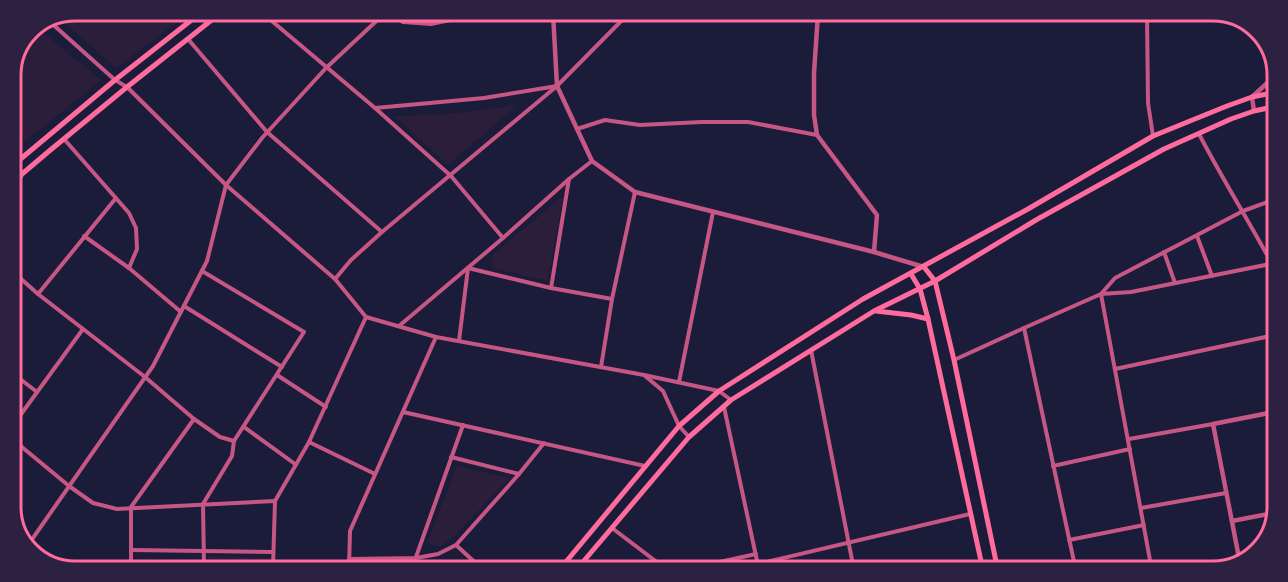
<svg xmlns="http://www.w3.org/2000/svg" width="1288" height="582" viewBox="0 0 1288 582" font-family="'Zilla Slab',serif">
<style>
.green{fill:#2a1e3b}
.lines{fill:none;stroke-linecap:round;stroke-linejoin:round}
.minor{stroke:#c65784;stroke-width:4}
.tertiary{stroke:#c65784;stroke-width:4.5}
.secondary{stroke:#ff6b9d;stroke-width:5}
.rim{fill:none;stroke:#ff6b9d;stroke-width:3}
</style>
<rect width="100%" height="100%" fill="#1b1b3a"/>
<g class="green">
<polygon points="75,11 192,11 116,68 58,17"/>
<polygon points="36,27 101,80 26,141 11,129 11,71 30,29"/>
<polygon points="517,105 448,165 395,116 449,114"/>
<polygon points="563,196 548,281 492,268 491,256"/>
<polygon points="457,466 510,478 453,537 440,547 427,543"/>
<polygon points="208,556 269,558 270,567 209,567"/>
</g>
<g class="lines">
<g class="minor">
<polyline points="260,11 375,108 451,176 503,238"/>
<polyline points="388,12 403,22 431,24 488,12"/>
<polyline points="1147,15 1148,103 1153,136"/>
<polyline points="49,21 115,80 127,87 226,185 335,279 366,317 436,337 644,375 719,391 731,400"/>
<polyline points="188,39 267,132 382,232"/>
<polyline points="375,108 484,98 557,86"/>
<polyline points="577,129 605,120 640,125 702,122 748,122 817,135"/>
<path d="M1199 134C1222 178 1248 220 1272 264"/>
<polyline points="64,139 129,213 136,228 137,249 129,268"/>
<polyline points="11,162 22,174"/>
<polyline points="84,236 129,268 181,312"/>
<polyline points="1197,236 1212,276"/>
<polyline points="1164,252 1175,283"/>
<polyline points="11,270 38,294 145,377 194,419 220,437 234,441 304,332 202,271"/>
<polyline points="335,279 351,260 382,232 557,86 629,13"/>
<polyline points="551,288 569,179"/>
<polyline points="38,294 116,198"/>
<polyline points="184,306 282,367"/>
<polyline points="399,326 503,238 569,179 592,161"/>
<polyline points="1024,328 1076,571"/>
<polyline points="459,341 468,268 551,288 612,299"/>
<polyline points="811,350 854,570"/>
<polyline points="954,360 1024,328 1101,294 1131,292 1275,263"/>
<polyline points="601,367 612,299 635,192"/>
<polyline points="1115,369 1275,335"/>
<polyline points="11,372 37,392"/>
<polyline points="277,375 326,407"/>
<polyline points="644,375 663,391 679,426 689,437"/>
<polyline points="679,382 713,212"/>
<polyline points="724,407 759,570"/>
<polyline points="403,412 645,466"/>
<polyline points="244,427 295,464"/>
<polyline points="11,428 83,329"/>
<polyline points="11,438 69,486 93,503 117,509 275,501"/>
<polyline points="1129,439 1213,424"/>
<polyline points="309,442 375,474"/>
<polyline points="451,457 519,474"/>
<polyline points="1053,466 1130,449"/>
<polyline points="1141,508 1226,493"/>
<polyline points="612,528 666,569"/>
<polyline points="1069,540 1144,525"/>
<polyline points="456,545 481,568"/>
<polyline points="26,548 153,366 207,261 226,185 262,138 326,68 386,12"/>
<polyline points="132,550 273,552"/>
<polyline points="416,557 463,425"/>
<polyline points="349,559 416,558 438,554 456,545 519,474 544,443"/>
<polyline points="758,564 970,514"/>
<polyline points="131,567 131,507 194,419"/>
<polyline points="204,567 203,504 232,456 234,441"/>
<polyline points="273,567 275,501 309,442 366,317"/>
<polyline points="349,568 350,531 436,337"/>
<polyline points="688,569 756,554"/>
<polyline points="1152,571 1101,294 1115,278 1243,211 1276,199"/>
<polyline points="1199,571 1233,566"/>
</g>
<g class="tertiary">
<polyline points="553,13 557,86 592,161 635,192 874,252 924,267"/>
<polyline points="818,14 814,73 814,115 817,135 877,215 874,252"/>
<polyline points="1254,111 1252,97 1277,74"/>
<polyline points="1232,521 1273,513"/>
<polyline points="1240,563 1213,424 1274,412"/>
</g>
<g class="secondary">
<polyline points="11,167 115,80 203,11"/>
<polyline points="11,192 22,174 48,152 127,87 223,11"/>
<polyline points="924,267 935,281 954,360 998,571"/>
<polyline points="911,274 920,289 928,319 983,570"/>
<polyline points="876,311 911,315 928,319"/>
<polyline points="560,569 679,426 719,391 863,299 1028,209 1153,136 1227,106 1252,97 1277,92"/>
<polyline points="577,569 689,437 731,400 874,311 935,281 1036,220 1164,149 1231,119 1254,111 1277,106"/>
</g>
</g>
<path d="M0 0H1288V582H0ZM75 21H1213A54 54 0 0 1 1267 75V507A54 54 0 0 1 1213 561H75A54 54 0 0 1 21 507V75A54 54 0 0 1 75 21Z" fill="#2d2142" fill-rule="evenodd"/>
<path class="rim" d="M75 21H1213A54 54 0 0 1 1267 75V507A54 54 0 0 1 1213 561H75A54 54 0 0 1 21 507V75A54 54 0 0 1 75 21Z"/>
</svg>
